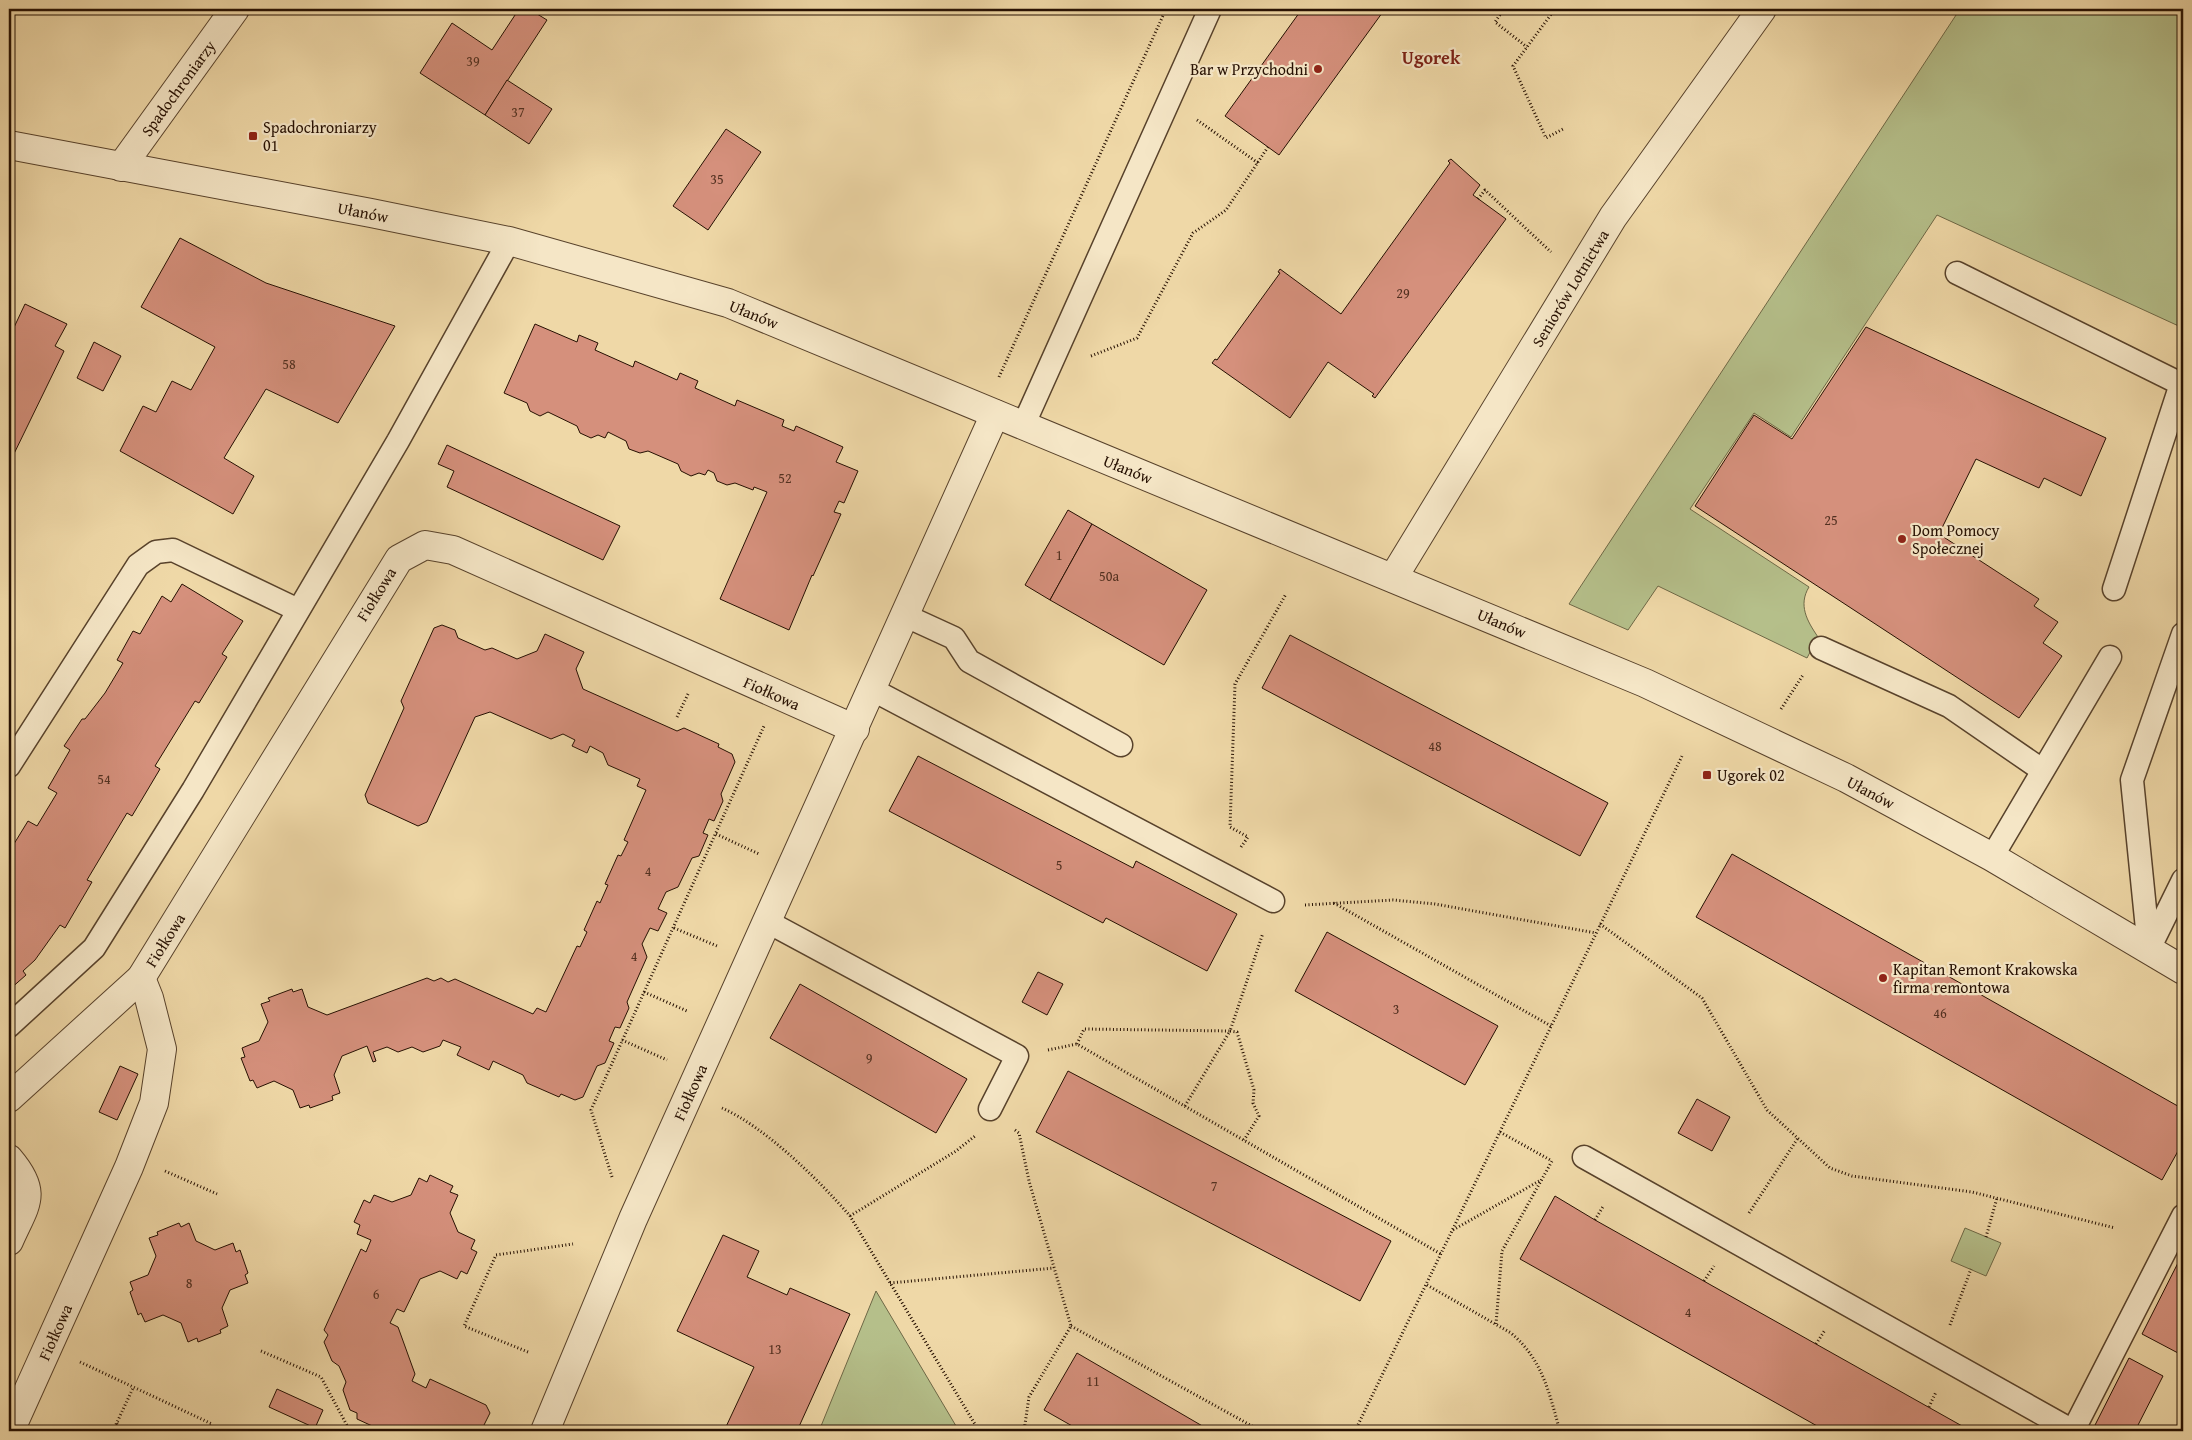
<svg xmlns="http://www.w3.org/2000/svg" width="2192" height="1440" viewBox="0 0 2192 1440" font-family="'Gentium Book Plus',serif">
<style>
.green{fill:#b5bf8a;stroke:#6e6846}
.building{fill:#d5907c;stroke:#261002}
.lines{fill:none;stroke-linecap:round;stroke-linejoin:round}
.lane-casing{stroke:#58422b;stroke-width:25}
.street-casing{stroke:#58422b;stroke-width:30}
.path{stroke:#261002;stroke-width:3;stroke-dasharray:1 2.5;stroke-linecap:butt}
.lane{stroke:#f5e6c6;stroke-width:22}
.street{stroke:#f5e6c6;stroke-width:28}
.poi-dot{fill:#8f2418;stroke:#f5e6c6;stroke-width:2}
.labels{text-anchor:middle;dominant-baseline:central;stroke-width:4.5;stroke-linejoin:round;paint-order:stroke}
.number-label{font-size:14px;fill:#523020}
.poi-label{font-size:16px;fill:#261002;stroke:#f5e6c6;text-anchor:start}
.street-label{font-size:16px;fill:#261002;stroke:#f5e6c6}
.neighbourhood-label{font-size:18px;font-weight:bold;fill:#7a1f14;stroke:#f5e6c6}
</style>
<rect width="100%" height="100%" fill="#efd8a7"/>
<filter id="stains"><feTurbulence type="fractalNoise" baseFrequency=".004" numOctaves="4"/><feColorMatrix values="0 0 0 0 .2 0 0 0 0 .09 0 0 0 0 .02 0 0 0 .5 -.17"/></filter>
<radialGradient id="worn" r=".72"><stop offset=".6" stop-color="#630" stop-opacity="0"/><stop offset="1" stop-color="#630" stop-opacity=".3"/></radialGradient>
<g class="green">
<path d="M1960 9H2183V328L1937 215 1791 437 1754 413 1690 509 1809 587C1798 605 1807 621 1818 637L1807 658 1658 586 1628 630 1569 604Z"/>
<polygon points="1965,1228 2001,1243 1986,1276 1951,1261"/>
<polygon points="876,1291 959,1431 819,1431"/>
</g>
<g class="building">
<polygon points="519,9 529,9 547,20 485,115 420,73 452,23 492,50"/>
<polygon points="1302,9 1385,9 1279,155 1225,116"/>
<polygon points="507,80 552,109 529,144 485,115"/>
<polygon points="726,129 761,152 708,230 673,206"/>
<polygon points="1451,159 1480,185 1473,195 1506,219 1375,398 1372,396 1374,394 1328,362 1290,418 1212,363 1215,359 1217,360 1280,273 1278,272 1280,269 1341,314 1450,163 1448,161"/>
<polygon points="180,238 266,283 395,326 338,423 266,389 224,458 254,476 233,514 120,451 143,406 156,412 172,381 191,390 215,347 141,307"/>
<polygon points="25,304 67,324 55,346 64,351 9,464 9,338"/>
<polygon points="535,324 577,342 579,335 598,343 595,350 633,367 635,361 677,380 680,373 698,381 695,388 735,406 737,400 784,420 782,426 794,431 796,426 843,447 836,462 858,471 844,503 839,501 834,512 841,514 813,576 812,575 789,630 720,599 767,492 754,487 753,490 735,483 727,485 717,481 714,473 708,470 705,475 699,473 691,476 681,471 678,464 648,451 640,453 629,449 626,441 608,432 605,438 598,435 591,438 580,433 577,426 548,412 540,416 530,411 527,403 504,393"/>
<polygon points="1866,327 2106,438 2081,496 2044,478 2039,488 1976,459 1939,534 2039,599 2034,606 2058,622 2043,643 2062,656 2019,718 1695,506 1754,415 1792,439"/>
<polygon points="94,342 121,356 103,391 77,378"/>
<polygon points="447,445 620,526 603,560 447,487 454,471 438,464"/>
<polygon points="1068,510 1092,524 1050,600 1025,585"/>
<polygon points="1092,524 1207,590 1164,665 1050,600"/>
<polygon points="182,584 243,621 222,654 227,657 199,703 195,701 155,766 160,769 132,816 127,813 87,880 92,882 65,928 60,925 35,960 23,971 26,975 9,990 9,852 28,821 37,826 57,793 48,788 70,750 64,746 82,719 85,719 105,693 123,663 117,660 133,631 140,634 162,596 171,602"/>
<polygon points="442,625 455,630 458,638 485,650 492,648 517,659 537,651 545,634 584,652 576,669 583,689 677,731 684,728 719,744 718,747 732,754 735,762 721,794 723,801 714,821 709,819 703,833 708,835 699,856 692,858 678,887 666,892 658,909 667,913 658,931 650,928 642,944 647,957 627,1002 629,1008 620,1028 615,1027 609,1041 614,1043 605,1063 597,1066 583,1097 575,1100 561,1094 559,1097 527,1083 523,1075 493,1061 489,1070 457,1055 461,1047 443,1040 440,1046 423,1052 412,1047 398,1052 387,1047 373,1052 376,1061 373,1062 367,1046 342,1056 334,1075 340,1093 332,1096 333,1100 310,1108 309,1105 300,1108 293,1090 274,1081 257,1088 253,1080 250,1081 241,1058 245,1057 242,1048 259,1041 268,1022 261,1004 270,1001 268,998 292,989 293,992 302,989 308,1007 327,1015 427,978 434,981 441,978 448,982 455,979 533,1014 537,1008 546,1012 577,946 580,947 587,932 584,930 597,901 600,903 608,885 605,884 618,855 621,856 628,842 624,840 646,790 637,786 640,779 608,765 603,753 590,746 587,753 572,746 575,740 563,734 551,739 490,712 475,717 427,822 418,826 368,803 365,795 404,708 401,701 434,628"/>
<polygon points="1290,635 1608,803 1580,856 1262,688"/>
<polygon points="918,756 1133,868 1136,861 1237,914 1207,971 1106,918 1103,923 889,811"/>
<polygon points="1732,854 2183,1109 2183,1142 2162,1180 1696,917"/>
<polygon points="1327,932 1498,1026 1465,1085 1295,991"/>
<polygon points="1038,972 1063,984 1047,1015 1022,1002"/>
<polygon points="800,984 967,1079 936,1133 770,1038"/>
<polygon points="120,1066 138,1074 117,1120 99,1112"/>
<polygon points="1068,1071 1391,1241 1360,1301 1036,1132"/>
<polygon points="1697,1099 1730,1117 1712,1151 1678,1133"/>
<polygon points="430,1175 453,1186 450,1192 458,1195 450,1213 458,1232 475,1240 471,1249 477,1252 467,1274 461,1271 457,1279 440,1271 420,1279 404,1312 397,1309 390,1323 398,1327 415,1374 412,1381 426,1388 430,1379 486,1405 490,1413 481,1431 383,1431 357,1419 357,1413 350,1410 343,1390 346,1382 339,1366 332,1361 324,1342 328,1335 324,1330 361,1249 366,1252 371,1240 357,1234 360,1225 354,1222 364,1200 370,1203 374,1195 392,1202 411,1195 419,1178 427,1182"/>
<polygon points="1555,1196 1595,1220 1971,1431 1826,1431 1520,1259"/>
<polygon points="179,1223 181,1227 189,1223 196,1241 215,1250 233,1243 236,1252 240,1250 248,1273 245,1275 248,1283 230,1290 222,1308 228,1326 220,1330 221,1333 198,1342 197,1338 188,1342 181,1323 163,1315 145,1322 141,1313 138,1315 130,1292 133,1290 130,1282 148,1275 156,1256 149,1238 158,1235 157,1232"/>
<polygon points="723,1235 759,1251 747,1277 787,1295 790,1288 850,1314 797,1431 724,1431 754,1367 677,1331"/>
<polygon points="2183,1253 2183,1342 2178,1353 2142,1334"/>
<polygon points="1077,1353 1211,1431 1081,1431 1044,1410"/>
<polygon points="2129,1358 2163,1376 2135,1431 2092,1431"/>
<polygon points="277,1389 323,1410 315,1428 269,1407"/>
</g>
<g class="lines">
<defs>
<g id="lane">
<polyline points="1957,273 2181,384"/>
<polyline points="1023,426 1210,9"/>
<polyline points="2114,589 2181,384 2183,385"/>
<polyline points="906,616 954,638 969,661 1121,745"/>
<polyline points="1821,648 1949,706 2042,770"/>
<polyline points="873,690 1273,901"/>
<polyline points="9,766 138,565 156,552 173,550 298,610"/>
<polyline points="1992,857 2110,657"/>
<polyline points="766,921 1017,1056 990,1109"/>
<polyline points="2149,949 2132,780 2183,634"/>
<polyline points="2149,949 2183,880"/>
<polyline points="9,1026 94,948 193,790 398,441 509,241"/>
<polyline points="1584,1157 2073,1431"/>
<polyline points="2073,1431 2183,1216"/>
</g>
<g id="street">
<polyline points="9,145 371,213 509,241 728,303 1645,683 1846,778 1992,857 2183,970"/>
<polyline points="121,167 235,9"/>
<polyline points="1393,578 1613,217 1762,9"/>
<polyline points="9,1098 141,978 399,559 425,545 453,550 855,729"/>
<path d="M9 1159C39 1194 25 1204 9 1241"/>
<polyline points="10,1431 129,1167 154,1103 162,1049 149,998 141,978"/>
<polyline points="545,1431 633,1219 995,414"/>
</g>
</defs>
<use href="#lane" class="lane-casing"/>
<use href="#street" class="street-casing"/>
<g class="path">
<polyline points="1504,9 1495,22 1527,47"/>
<polyline points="1555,9 1513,66 1546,138 1563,129"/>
<polyline points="1197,120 1258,163"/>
<polyline points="1478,199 1485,190 1551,252"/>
<polyline points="1091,356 1137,338 1193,233 1226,210 1268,147"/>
<polyline points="999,377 1166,9"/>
<polyline points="1781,709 1803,675"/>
<polyline points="677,717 689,692"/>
<polyline points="716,834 759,854"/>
<polyline points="1241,847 1248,837 1230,827 1235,684 1286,594"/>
<polyline points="1334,903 1551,1026"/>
<polyline points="1305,905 1393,900 1435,904 1596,933"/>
<polyline points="1600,924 1702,998 1767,1110 1830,1168 1852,1176 1972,1192 2115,1228"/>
<polyline points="674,928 717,946"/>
<polyline points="644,992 687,1011"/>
<polyline points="622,1040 667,1060"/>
<polyline points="1077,1044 1084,1029 1230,1031 1263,933"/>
<polyline points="1048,1050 1077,1044 1441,1254"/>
<polyline points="1185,1106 1230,1031 1237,1032 1254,1090 1253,1103 1259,1116 1244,1140"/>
<path d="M722 1108C765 1127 819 1180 850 1216L979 1431"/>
<polyline points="1015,1130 1019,1133 1029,1181 1071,1326 1029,1397 1024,1431"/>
<polyline points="1500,1132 1552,1161"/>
<polyline points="165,1171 217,1194"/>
<polyline points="612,1177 591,1110 764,726"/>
<polyline points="1749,1213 1798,1138"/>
<polyline points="850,1216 956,1151 975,1136"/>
<polyline points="1595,1220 1604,1205"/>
<polyline points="1453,1230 1541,1180"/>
<polyline points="1986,1237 1997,1198"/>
<polyline points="1704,1281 1714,1266"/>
<polyline points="890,1283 1054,1268"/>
<path d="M1427 1285 1511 1333C1543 1360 1549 1393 1560 1431"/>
<polyline points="1496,1324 1502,1251 1552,1161"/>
<polyline points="1950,1325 1971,1269"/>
<polyline points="1071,1326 1261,1431"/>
<polyline points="1816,1344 1825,1330"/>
<polyline points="261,1351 321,1377 350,1431"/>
<polyline points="528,1352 464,1326 496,1255 573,1244"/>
<polyline points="80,1362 212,1424 208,1431"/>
<polyline points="1929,1407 1936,1392"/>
<polyline points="117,1423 122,1431"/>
<polyline points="113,1431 133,1388"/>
<polyline points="1355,1431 1683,754"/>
</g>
<use href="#lane" class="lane"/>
<use href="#street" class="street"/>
</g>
<g class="poi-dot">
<circle cx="1318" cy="69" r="5"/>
<rect x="248" y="131" width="10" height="10" rx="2.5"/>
<circle cx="1902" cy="539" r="5"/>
<rect x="1702" y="770" width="10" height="10" rx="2.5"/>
<circle cx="1883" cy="978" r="5"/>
</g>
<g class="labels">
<g class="number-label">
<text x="473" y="61">39</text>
<text x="518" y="112">37</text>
<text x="717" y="179">35</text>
<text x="1403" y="293">29</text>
<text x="289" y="364">58</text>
<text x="785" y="478">52</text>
<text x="1831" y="520">25</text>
<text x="1059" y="555">1</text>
<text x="1109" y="576">50a</text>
<text x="1435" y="746">48</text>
<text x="104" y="779">54</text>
<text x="1059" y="865">5</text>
<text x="648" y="871">4</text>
<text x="634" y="956">4</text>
<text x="1396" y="1009">3</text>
<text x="1940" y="1013">46</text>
<text x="869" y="1058">9</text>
<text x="1214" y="1186">7</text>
<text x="189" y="1283">8</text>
<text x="376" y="1294">6</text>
<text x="1688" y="1312">4</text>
<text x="775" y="1349">13</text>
<text x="1093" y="1381">11</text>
</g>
<g class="poi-label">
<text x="1308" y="69" text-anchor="end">Bar w Przychodni</text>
<text x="263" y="127">Spadochroniarzy<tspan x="263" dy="18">01</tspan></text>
<text x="1912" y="530">Dom Pomocy<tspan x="1912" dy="18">Społecznej</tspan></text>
<text x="1717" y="775">Ugorek 02</text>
<text x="1893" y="969">Kapitan Remont Krakowska<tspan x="1893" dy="18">firma remontowa</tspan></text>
</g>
<g class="street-label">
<text transform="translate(178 88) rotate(-54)">Spadochroniarzy</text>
<text transform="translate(363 212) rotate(11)">Ułanów</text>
<text transform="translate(1570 288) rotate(-59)">Seniorów Lotnictwa</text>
<text transform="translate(754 314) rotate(22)">Ułanów</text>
<text transform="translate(1128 469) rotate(22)">Ułanów</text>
<text transform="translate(376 594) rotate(-58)">Fiołkowa</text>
<text transform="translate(1502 623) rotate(23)">Ułanów</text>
<text transform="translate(772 693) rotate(24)">Fiołkowa</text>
<text transform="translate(1871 792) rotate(28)">Ułanów</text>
<text transform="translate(165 940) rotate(-58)">Fiołkowa</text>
<text transform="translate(690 1092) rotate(-66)">Fiołkowa</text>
<text transform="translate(55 1332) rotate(-66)">Fiołkowa</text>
</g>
<g class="neighbourhood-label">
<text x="1431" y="57">Ugorek</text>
</g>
</g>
<rect width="2192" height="1440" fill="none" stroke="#efd8a7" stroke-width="30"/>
<rect x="10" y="10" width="2172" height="1420" fill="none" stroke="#261002" stroke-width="2.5"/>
<rect x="15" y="15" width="2162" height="1410" fill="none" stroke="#261002"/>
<rect width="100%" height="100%" filter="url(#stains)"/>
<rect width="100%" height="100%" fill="url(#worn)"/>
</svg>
